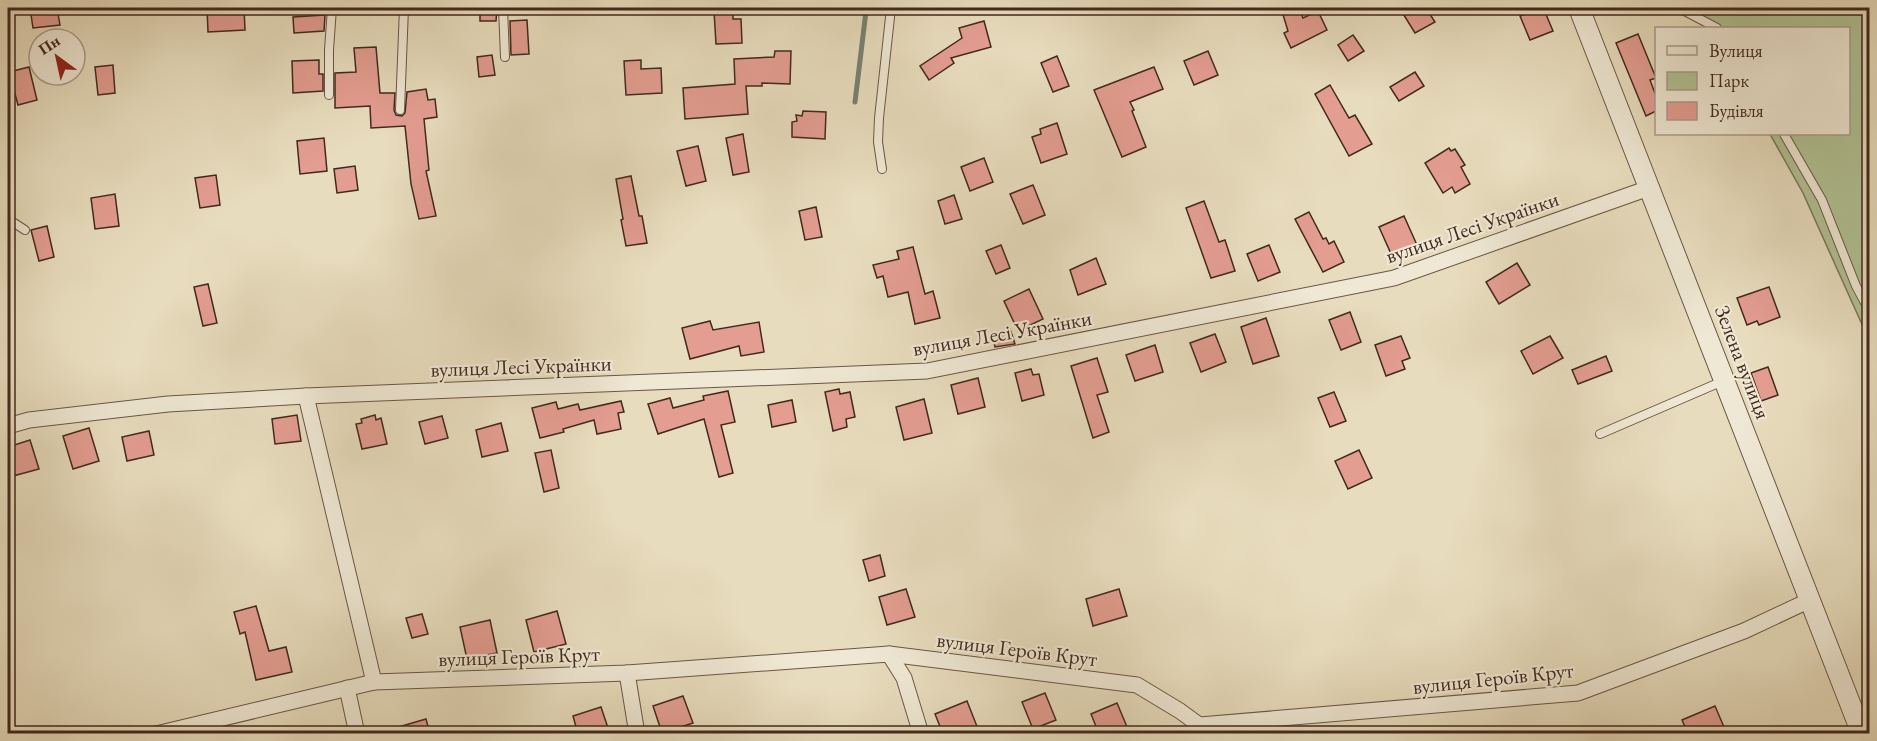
<svg xmlns="http://www.w3.org/2000/svg" width="1877" height="741" viewBox="0 0 1877 741" font-family="'EB Garamond',serif">
<style>
.green{fill:#b1c295;stroke:#7a7659;stroke-width:1.5}
.lines{fill:none;stroke-linecap:round;stroke-linejoin:round}
.stream{stroke:#768172;stroke-width:5}
.building{fill:#e39d91;stroke:#42291d;stroke-width:1.5}
.service-casing{stroke:#6b5645;stroke-width:10}
.minor-casing{stroke:#6b5645;stroke-width:17}
.tertiary-casing{stroke:#6b5645;stroke-width:22}
.service{stroke:#efe8d4;stroke-width:8}
.minor{stroke:#efe8d4;stroke-width:15}
.tertiary{stroke:#efe8d4;stroke-width:20}
.labels{text-anchor:middle;dominant-baseline:central;stroke-width:4.5;stroke-linejoin:round;paint-order:stroke}
.street-label{font-size:21px;fill:#42291d;stroke:#efe8d4}
</style>
<rect width="100%" height="100%" fill="#e7dcbd"/>
<filter id="stains"><feTurbulence type="fractalNoise" baseFrequency=".00333" numOctaves="4"/><feColorMatrix values="0 0 0 0 .2 0 0 0 0 .09 0 0 0 0 .02 0 0 0 .5 -.17"/></filter>
<radialGradient id="worn" r=".72"><stop offset=".6" stop-color="#630" stop-opacity="0"/><stop offset="1" stop-color="#630" stop-opacity=".3"/></radialGradient>
<polygon class="green" points="1695,8 1869,8 1869,340 1803,193 1770,134 1848,134 1848,28 1709,28"/>
<g class="lines">
<polyline class="stream" points="855,102 866,11"/>
</g>
<g class="building">
<polygon points="30,8 57,8 60,25 33,28"/>
<polygon points="207,8 244,8 245,30 208,32"/>
<polygon points="480,8 497,8 496,21 480,21"/>
<polygon points="1281,8 1299,8 1303,18 1318,11 1327,30 1291,48 1284,33 1288,31"/>
<polygon points="1410,8 1426,8 1435,22 1415,33 1402,12"/>
<polygon points="733,10 733,19 741,19 742,43 716,44 714,11"/>
<polygon points="1536,10 1538,14 1545,12 1553,31 1530,40 1520,16"/>
<polygon points="325,15 324,31 294,33 293,17"/>
<polygon points="527,20 529,54 511,55 510,21"/>
<polygon points="984,21 991,47 951,58 954,63 929,80 920,66 962,38 959,28"/>
<polygon points="1638,34 1656,78 1650,80 1656,96 1656,111 1646,116 1616,43"/>
<polygon points="1353,35 1364,51 1348,61 1338,45"/>
<polygon points="376,47 380,93 395,93 394,110 396,115 402,116 405,113 407,92 426,89 428,100 435,99 437,117 424,119 429,170 426,171 436,216 419,219 411,184 405,126 371,128 370,106 335,108 335,73 356,72 354,48"/>
<polygon points="775,51 791,51 790,84 762,83 762,86 746,86 748,114 685,119 683,88 735,84 734,59 774,57"/>
<polygon points="1208,51 1218,75 1194,85 1184,61"/>
<polygon points="492,55 495,75 479,77 477,57"/>
<polygon points="1057,56 1069,86 1053,92 1041,63"/>
<polygon points="319,60 319,74 323,74 323,91 293,93 292,61"/>
<polygon points="641,60 641,69 661,68 662,93 626,95 624,61"/>
<polygon points="113,65 115,93 98,95 95,67"/>
<polygon points="29,67 37,100 18,105 9,72"/>
<polygon points="1154,67 1163,89 1130,102 1134,110 1132,111 1146,147 1122,157 1094,90"/>
<polygon points="1415,72 1424,86 1399,101 1390,87"/>
<polygon points="1330,85 1349,118 1355,115 1372,144 1349,156 1315,94"/>
<polygon points="803,111 826,112 825,139 792,137 792,122 797,121 796,115 802,116"/>
<polygon points="1057,123 1067,154 1041,163 1032,137 1041,134 1040,129"/>
<polygon points="743,134 749,172 733,175 726,138"/>
<polygon points="324,138 327,171 300,174 297,141"/>
<polygon points="698,146 706,181 686,186 677,151"/>
<polygon points="1449,148 1451,151 1455,149 1465,165 1461,167 1470,184 1455,193 1452,187 1443,193 1425,163"/>
<polygon points="984,158 993,182 970,191 961,167"/>
<polygon points="355,166 358,190 337,193 334,169"/>
<polygon points="216,175 220,205 200,208 195,178"/>
<polygon points="631,176 639,216 642,216 647,243 626,246 621,220 623,219 616,179"/>
<polygon points="1033,185 1045,215 1023,224 1010,194"/>
<polygon points="115,194 119,226 95,229 91,198"/>
<polygon points="954,195 962,219 945,224 938,201"/>
<polygon points="1204,201 1219,242 1225,240 1235,271 1211,278 1186,208"/>
<polygon points="816,207 822,237 805,240 799,211"/>
<polygon points="1309,212 1323,239 1326,238 1329,244 1334,241 1344,262 1323,272 1295,219"/>
<polygon points="1404,216 1417,245 1392,256 1379,227"/>
<polygon points="47,226 54,257 39,261 31,230"/>
<polygon points="1001,245 1010,268 996,274 986,251"/>
<polygon points="1269,245 1280,272 1258,281 1247,254"/>
<polygon points="913,247 925,294 933,291 940,318 915,324 908,292 888,297 883,276 877,278 873,265 899,259 897,251"/>
<polygon points="1096,258 1106,284 1078,295 1070,270"/>
<polygon points="1517,263 1530,285 1499,304 1486,282"/>
<polygon points="208,284 217,323 203,326 194,287"/>
<polygon points="1769,287 1780,317 1759,325 1757,321 1747,325 1737,298"/>
<polygon points="1029,289 1043,319 1018,331 1004,301"/>
<polygon points="1350,312 1361,342 1341,350 1329,320"/>
<polygon points="1266,318 1279,356 1253,364 1241,327"/>
<polygon points="710,321 713,330 759,322 764,352 741,356 739,346 690,359 682,328"/>
<polygon points="1010,329 1015,344 995,347 992,335"/>
<polygon points="1215,334 1226,362 1201,372 1190,343"/>
<polygon points="1401,336 1410,358 1402,361 1405,369 1386,376 1375,345"/>
<polygon points="1550,336 1563,358 1533,374 1521,351"/>
<polygon points="1155,345 1163,372 1135,381 1126,355"/>
<polygon points="1606,356 1612,371 1578,384 1572,370"/>
<polygon points="1097,358 1108,392 1097,395 1109,432 1093,438 1071,366"/>
<polygon points="1768,367 1778,395 1761,401 1751,373"/>
<polygon points="1031,369 1033,375 1039,374 1044,395 1022,401 1015,373"/>
<polygon points="978,378 985,407 958,414 951,385"/>
<polygon points="839,389 840,394 850,392 855,417 846,419 847,427 833,431 825,392"/>
<polygon points="728,391 735,422 721,425 733,473 719,477 704,419 658,434 648,404 670,398 673,408 704,400 703,396"/>
<polygon points="1334,392 1346,421 1330,427 1318,398"/>
<polygon points="924,399 932,433 904,440 896,407"/>
<polygon points="792,400 796,422 772,427 768,405"/>
<polygon points="621,401 624,412 618,413 621,429 597,434 594,420 563,429 564,432 540,438 532,408 556,402 558,409 578,404 580,410"/>
<polygon points="297,415 301,441 275,444 272,419"/>
<polygon points="375,415 376,420 381,418 387,444 362,449 356,424 362,423 361,419"/>
<polygon points="442,416 448,438 425,444 419,422"/>
<polygon points="501,423 508,451 482,457 476,430"/>
<polygon points="89,428 99,461 73,469 63,436"/>
<polygon points="149,431 154,455 127,461 122,437"/>
<polygon points="30,440 39,469 13,476 8,457 8,447"/>
<polygon points="551,450 559,488 544,492 535,453"/>
<polygon points="1359,450 1372,478 1348,489 1335,461"/>
<polygon points="880,555 885,576 869,581 863,560"/>
<polygon points="906,589 915,617 887,625 879,597"/>
<polygon points="1119,589 1127,616 1093,626 1086,599"/>
<polygon points="256,606 269,651 286,647 292,672 256,680 245,632 240,634 234,612"/>
<polygon points="557,611 566,644 534,652 526,620"/>
<polygon points="422,614 428,634 412,638 406,618"/>
<polygon points="490,620 497,653 467,659 460,627"/>
<polygon points="1045,693 1056,720 1033,729 1022,702"/>
<polygon points="683,696 693,723 662,733 653,706"/>
<polygon points="967,701 978,729 967,734 943,734 935,714"/>
<polygon points="1117,703 1130,734 1099,734 1091,714"/>
<polygon points="1715,706 1727,734 1688,734 1682,720"/>
<polygon points="601,707 610,734 578,734 573,716"/>
<polygon points="426,719 430,734 388,734 388,730"/>
</g>
<g class="lines">
<defs>
<g id="service">
<polyline points="503,8 505,57"/>
<polyline points="1679,8 1717,28"/>
<polyline points="329,95 329,50 332,8"/>
<polyline points="400,110 404,8"/>
<polyline points="1784,134 1822,200 1856,286 1870,312"/>
<polyline points="882,169 878,142 879,118 891,8"/>
<polyline points="8,219 25,230"/>
<polyline points="1600,434 1723,381"/>
</g>
<g id="minor">
<polyline points="306,396 374,682"/>
<polyline points="8,426 29,420 168,404 306,396 927,371 1394,278 1649,188"/>
<polyline points="889,654 1137,685 1180,711 1206,730"/>
<polyline points="627,673 637,734"/>
<polyline points="347,688 357,734"/>
<polyline points="1200,725 1578,693 1744,631 1810,600"/>
<polyline points="156,734 374,682 627,673 889,654 904,678 921,734"/>
</g>
<polyline id="tertiary" points="1579,8 1862,734"/>
</defs>
<use href="#service" class="service-casing"/>
<use href="#minor" class="minor-casing"/>
<use href="#tertiary" class="tertiary-casing"/>
<use href="#service" class="service"/>
<use href="#minor" class="minor"/>
<use href="#tertiary" class="tertiary"/>
</g>
<g class="labels">
<g class="street-label">
<text transform="translate(1472 227) rotate(-19)">вулиця Лесі Українки</text>
<text transform="translate(1002 333) rotate(-10)">вулиця Лесі Українки</text>
<text transform="translate(1743 362) rotate(69)">Зелена вулиця</text>
<text transform="translate(521 366) rotate(-2)">вулиця Лесі Українки</text>
<text transform="translate(1017 649) rotate(7)">вулиця Героїв Крут</text>
<text transform="translate(519 656) rotate(-2)">вулиця Героїв Крут</text>
<text transform="translate(1493 678) rotate(-6)">вулиця Героїв Крут</text>
</g>
</g>
<rect width="1877" height="741" fill="none" stroke="#e7dcbd" stroke-width="30"/>
<rect x="9" y="9" width="1859" height="723" fill="none" stroke="#42291d" stroke-width="3"/>
<rect x="15" y="15" width="1847" height="711" fill="none" stroke="#42291d" stroke-width="1.5"/>
<rect x="1655" y="27" width="195" height="108" fill="#efe8d4" stroke="#aa9c8b" stroke-width="1.5"/>
<rect x="1667" y="46" width="30" height="9" fill="#efe8d4" stroke="#aa9c8b" stroke-width="1.5"/>
<text x="1709" y="57" font-size="18" fill="#42291d">Вулиця</text>
<rect x="1667" y="72" width="30" height="18" fill="#b1c295" stroke="#aa9c8b" stroke-width="1.5"/>
<text x="1709" y="87" font-size="18" fill="#42291d">Парк</text>
<rect x="1667" y="102" width="30" height="18" fill="#e39d91" stroke="#aa9c8b" stroke-width="1.5"/>
<text x="1709" y="117" font-size="18" fill="#42291d">Будівля</text>
<g transform="translate(57 57) rotate(327)"><circle r="28" fill="#efe8d4" stroke="#aa9c8b" stroke-width="1.5"/>
<path d="M0-4.5L10 22L0 15L-10 22Z" fill="#8f2418"/>
<text y="-9" font-size="16" font-weight="bold" text-anchor="middle" fill="#42291d">Пн</text>
</g>
<rect width="100%" height="100%" filter="url(#stains)"/>
<rect width="100%" height="100%" fill="url(#worn)"/>
</svg>
